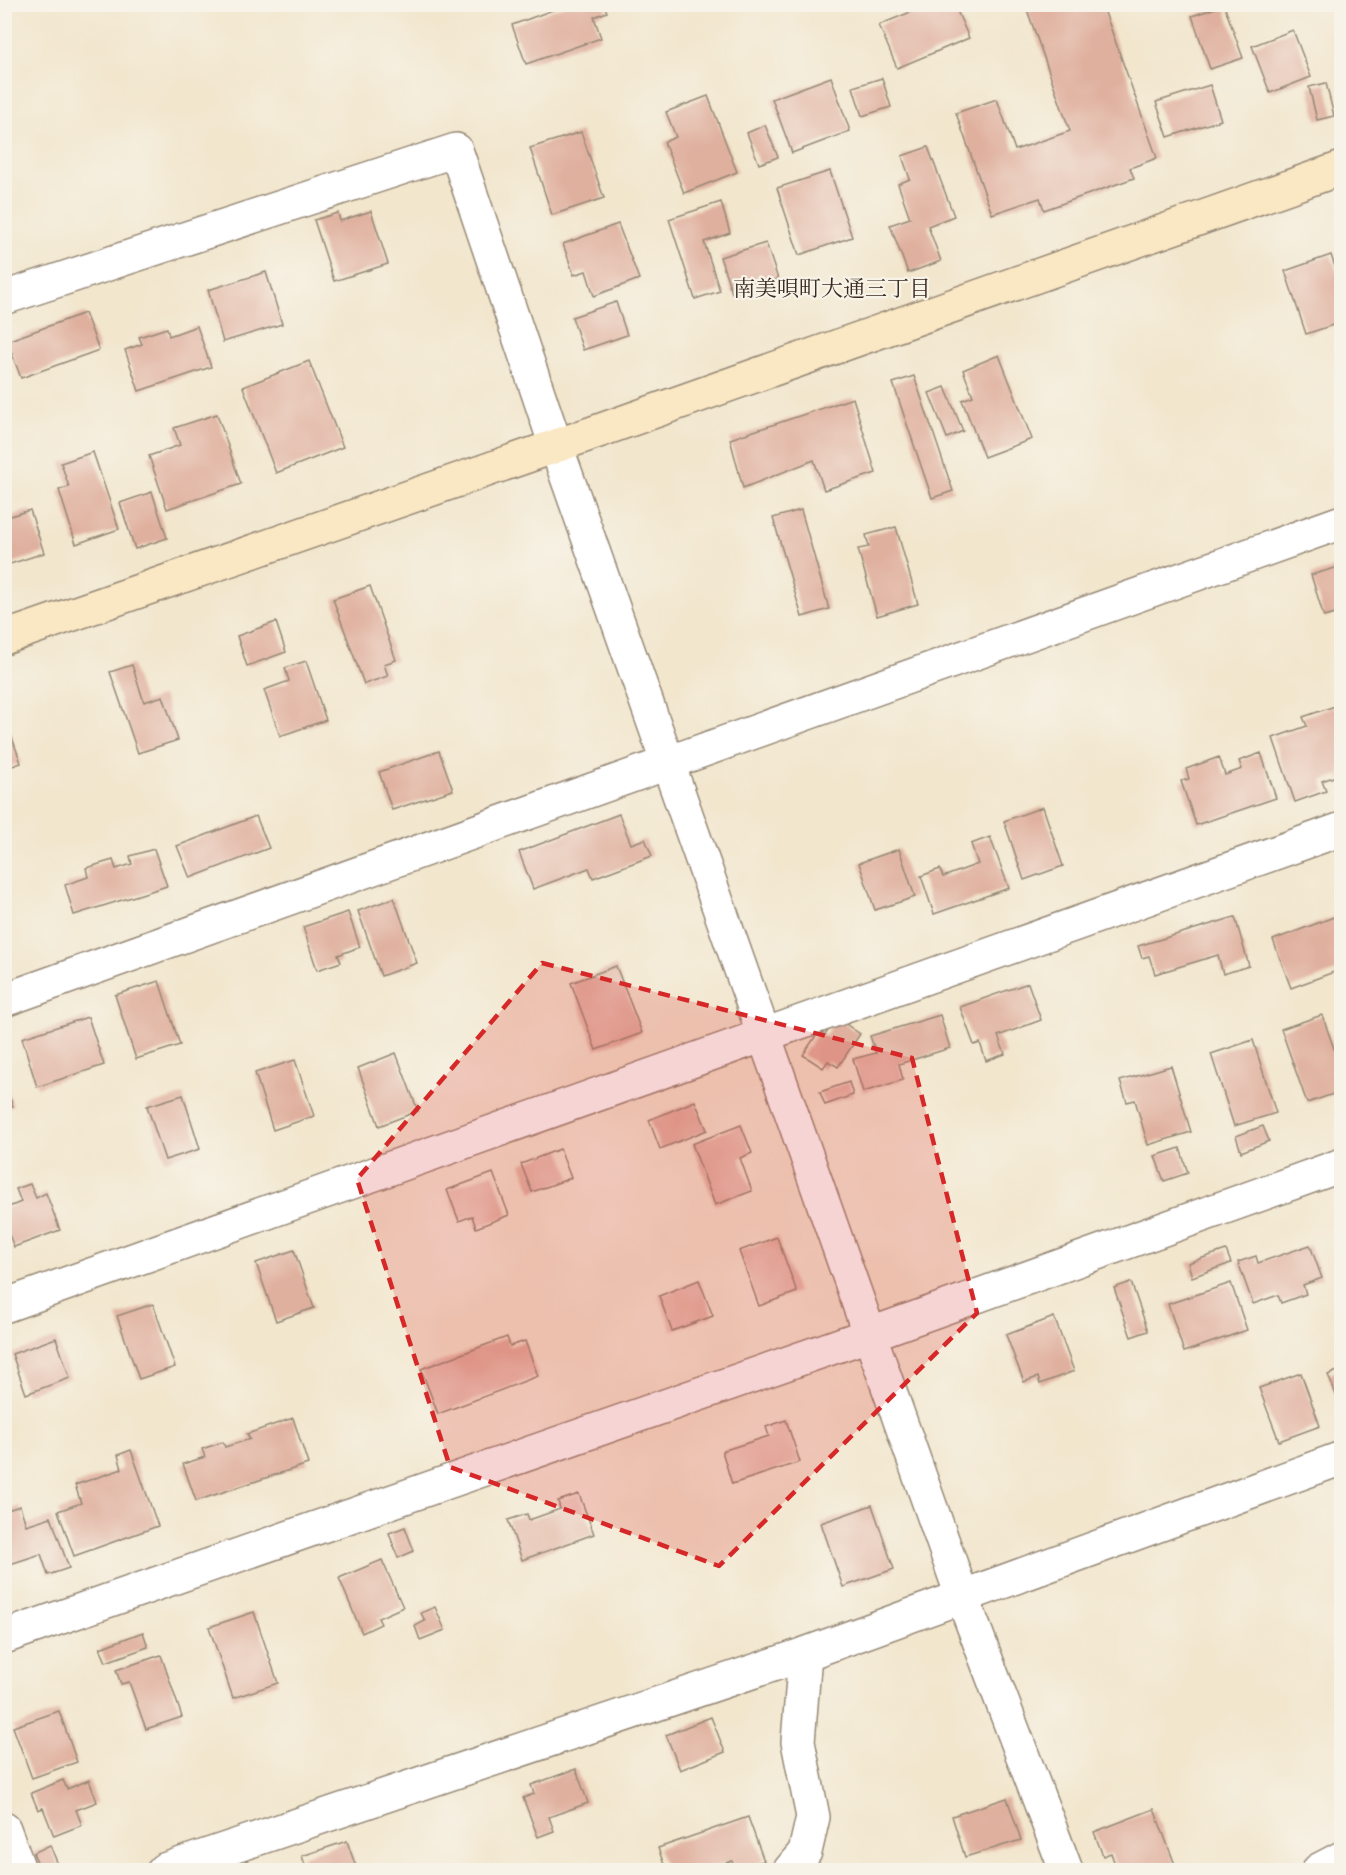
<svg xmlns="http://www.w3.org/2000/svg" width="1346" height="1875" viewBox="0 0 1346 1875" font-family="'Old Standard TT','Noto Serif JP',serif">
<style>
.building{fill:#e0b09f}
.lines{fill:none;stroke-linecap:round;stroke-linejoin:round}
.street-casing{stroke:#968876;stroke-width:36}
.secondary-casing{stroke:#968876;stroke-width:36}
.street{stroke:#fff;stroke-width:33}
.secondary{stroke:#fae7c3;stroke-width:33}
.marked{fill:#d62828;fill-opacity:0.2;stroke:#d62828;stroke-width:4.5;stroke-dasharray:12 8;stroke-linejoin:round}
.labels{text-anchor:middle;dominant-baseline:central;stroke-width:4.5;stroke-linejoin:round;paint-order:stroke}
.neighbourhood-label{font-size:22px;fill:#3b2a1e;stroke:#f7f3e8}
</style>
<rect width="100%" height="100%" fill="#f7f3e8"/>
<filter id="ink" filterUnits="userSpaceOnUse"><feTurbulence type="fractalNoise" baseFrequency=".0167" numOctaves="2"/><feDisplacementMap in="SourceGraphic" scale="12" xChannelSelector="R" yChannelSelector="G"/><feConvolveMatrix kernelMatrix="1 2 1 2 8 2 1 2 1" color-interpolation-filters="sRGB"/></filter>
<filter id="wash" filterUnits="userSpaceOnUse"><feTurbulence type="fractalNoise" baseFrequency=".008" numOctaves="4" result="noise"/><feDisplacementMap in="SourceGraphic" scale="24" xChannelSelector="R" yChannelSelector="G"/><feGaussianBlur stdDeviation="1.35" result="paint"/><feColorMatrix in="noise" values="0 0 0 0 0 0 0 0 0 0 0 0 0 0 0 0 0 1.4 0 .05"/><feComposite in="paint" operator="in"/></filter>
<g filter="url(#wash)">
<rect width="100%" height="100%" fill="#f2e6cd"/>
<g id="blocks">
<g class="building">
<polygon points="569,4 604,4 607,12 594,17 601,38 526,64 512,25"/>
<polygon points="930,4 954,4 969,38 897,68 879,25"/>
<polygon points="1025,4 1102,4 1157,158 1130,168 1134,178 1044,210 1040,198 992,214 956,113 997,99 1015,150 1070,131"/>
<polygon points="1224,5 1243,58 1210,69 1192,16"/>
<polygon points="1293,30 1311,77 1270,93 1252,46"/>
<polygon points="831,77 850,131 792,153 772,99"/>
<polygon points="882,78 891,107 862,116 853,87"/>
<polygon points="1326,83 1334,116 1317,120 1309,87"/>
<polygon points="1210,85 1221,120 1168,137 1156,102"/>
<polygon points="708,96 737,172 684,193 664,142 676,137 666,112"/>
<polygon points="765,125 778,157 759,164 747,133"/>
<polygon points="581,132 604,198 552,215 530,148"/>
<polygon points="928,147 954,216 928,226 941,261 908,273 890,225 910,218 898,184 910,179 902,156"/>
<polygon points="830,171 852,237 799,255 777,188"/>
<polygon points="721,202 730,233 704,242 720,291 695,299 669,219"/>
<polygon points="371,211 388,264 334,281 314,220 338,213 340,221"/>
<polygon points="618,224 639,279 594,296 586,271 574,275 563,244"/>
<polygon points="766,243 778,279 732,293 720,257"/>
<polygon points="1331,255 1342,287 1342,322 1306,334 1285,271"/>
<polygon points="266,272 282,324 223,342 208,290"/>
<polygon points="616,302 627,335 583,350 572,317"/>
<polygon points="85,313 99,350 21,378 7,341"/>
<polygon points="197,326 211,367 139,391 125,350 142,344 139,337 167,328 169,336"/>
<polygon points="999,355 1032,439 984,457 962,400 973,396 963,370"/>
<polygon points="309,361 343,447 276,473 243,387"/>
<polygon points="914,376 953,491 932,498 893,383"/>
<polygon points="945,387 963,431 947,438 929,393"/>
<polygon points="853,398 876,473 824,490 814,460 743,488 730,439"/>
<polygon points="217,414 241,484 167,509 149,456 180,445 174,428"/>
<polygon points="93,452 119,529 76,544 59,490 69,487 61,463"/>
<polygon points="152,492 167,538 135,549 120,503"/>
<polygon points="30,510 44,553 4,566 4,518"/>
<polygon points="801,510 829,609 802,617 773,518"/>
<polygon points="896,527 918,604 877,616 858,549 869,547 866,535"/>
<polygon points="1342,566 1342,612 1324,617 1311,575"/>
<polygon points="370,586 396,660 384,664 388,676 364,684 333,599"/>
<polygon points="276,622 286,652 247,666 237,636"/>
<polygon points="306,661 326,720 280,736 264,690 289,681 285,668"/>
<polygon points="132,665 144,702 163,696 178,740 138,753 110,672"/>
<polygon points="1338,705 1341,715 1341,781 1339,775 1322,781 1326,791 1295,802 1273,738 1307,726 1303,717"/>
<polygon points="10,732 21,763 4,769 4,734"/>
<polygon points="439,751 453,790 392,810 379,772"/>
<polygon points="1261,753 1276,798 1196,825 1181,781 1189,779 1186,769 1219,757 1225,775 1242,769 1239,761"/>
<polygon points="1043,807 1063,866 1024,880 1004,821"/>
<polygon points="619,814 631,844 645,839 652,856 593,878 589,868 533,889 519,852"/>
<polygon points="256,816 269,848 190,878 177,846"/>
<polygon points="990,837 1009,888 934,914 921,876 940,869 943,877 978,864 971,844"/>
<polygon points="154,849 167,886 74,915 65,885 88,877 86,868 113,860 116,869 132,864 130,856"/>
<polygon points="899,849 915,897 875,910 859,863"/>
<polygon points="394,898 417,963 381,976 358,911"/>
<polygon points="348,912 360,947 338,955 341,962 317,970 303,927"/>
<polygon points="1339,915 1342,923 1342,969 1291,988 1273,940"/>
<polygon points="1235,917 1249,966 1223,974 1218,955 1155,974 1149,956 1142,958 1138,946"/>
<polygon points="616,966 642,1033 596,1050 571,983"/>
<polygon points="159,981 180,1045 136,1059 115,995"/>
<polygon points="1028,983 1041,1020 998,1036 1005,1054 986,1061 980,1043 974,1045 960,1007"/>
<polygon points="940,1015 950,1048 899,1064 903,1080 863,1092 853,1059 876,1053 870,1036"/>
<polygon points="1322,1015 1342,1071 1342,1091 1307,1103 1281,1029"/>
<polygon points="88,1017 104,1065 37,1087 22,1038"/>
<polygon points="837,1018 860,1034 838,1067 828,1061 823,1068 803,1055 819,1031 825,1035"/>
<polygon points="1253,1040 1276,1113 1234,1126 1211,1054"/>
<polygon points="396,1053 418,1111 379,1126 358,1068"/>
<polygon points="295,1060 314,1116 273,1130 255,1073"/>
<polygon points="1171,1066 1191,1132 1148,1145 1135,1100 1127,1102 1120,1081"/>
<polygon points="849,1082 853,1095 825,1105 820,1092"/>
<polygon points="4,1083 13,1106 4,1109"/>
<polygon points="183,1095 200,1149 165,1160 147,1106"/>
<polygon points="695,1101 707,1130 660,1149 649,1120"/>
<polygon points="741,1125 752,1153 740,1158 752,1191 715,1205 692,1144"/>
<polygon points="1263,1126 1269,1141 1241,1152 1236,1136"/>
<polygon points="1180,1148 1188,1173 1164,1181 1155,1156"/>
<polygon points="560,1149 571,1178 532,1192 521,1164"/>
<polygon points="493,1173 509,1215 476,1228 472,1216 459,1221 447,1190"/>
<polygon points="30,1184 36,1198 46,1193 60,1230 14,1247 4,1222 4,1209 21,1202 16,1189"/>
<polygon points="777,1237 797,1292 759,1306 739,1251"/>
<polygon points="1310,1245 1322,1278 1303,1285 1306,1294 1281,1303 1278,1295 1253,1304 1238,1262 1256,1256 1258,1263"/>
<polygon points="294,1250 314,1308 276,1321 256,1263"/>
<polygon points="1226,1250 1231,1263 1192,1277 1188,1263"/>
<polygon points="699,1280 713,1316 672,1331 659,1296"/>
<polygon points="1131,1282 1148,1331 1131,1337 1114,1288"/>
<polygon points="1231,1283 1247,1330 1184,1352 1168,1304"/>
<polygon points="153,1304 175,1367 139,1379 117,1316"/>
<polygon points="1054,1317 1074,1371 1040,1384 1038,1377 1024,1382 1006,1335"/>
<polygon points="507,1337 510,1346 525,1341 538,1376 438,1414 421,1369"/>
<polygon points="56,1338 70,1378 26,1394 12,1354"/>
<polygon points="1342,1369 1342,1407 1341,1407 1328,1375"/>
<polygon points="1301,1373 1320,1426 1279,1441 1259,1388"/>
<polygon points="293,1418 308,1464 196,1501 183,1464 205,1457 202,1449 223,1442 225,1447 250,1439 247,1434"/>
<polygon points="786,1420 800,1462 732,1484 722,1451 769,1436 766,1427"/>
<polygon points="131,1450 158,1526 74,1556 58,1511 81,1503 75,1485 122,1469 118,1455"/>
<polygon points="579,1494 594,1534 522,1560 508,1520 527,1514 529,1520 560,1509 558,1501"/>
<polygon points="872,1505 894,1569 843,1587 821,1523"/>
<polygon points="20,1506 26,1525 51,1517 69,1568 48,1575 41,1554 4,1566 4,1531 8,1530 4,1520 4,1511"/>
<polygon points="405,1527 414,1551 398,1558 389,1533"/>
<polygon points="382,1560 403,1607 378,1618 381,1624 362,1633 339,1578"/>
<polygon points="435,1607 445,1630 420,1640 415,1626 425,1621 421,1613"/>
<polygon points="254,1612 278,1683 233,1698 209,1627"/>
<polygon points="143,1632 148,1647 106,1662 100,1648"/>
<polygon points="161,1655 182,1717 146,1729 129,1682 121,1684 116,1670"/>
<polygon points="59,1711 77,1762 32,1778 13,1727"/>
<polygon points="711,1717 725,1752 680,1770 666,1735"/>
<polygon points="576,1769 588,1803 549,1817 554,1831 538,1837 523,1798 534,1794 531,1785"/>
<polygon points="63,1780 67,1789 89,1780 97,1802 76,1810 82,1825 54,1836 43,1808 38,1810 31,1793"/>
<polygon points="1007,1798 1021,1840 965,1857 952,1816"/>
<polygon points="1154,1809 1177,1870 1117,1870 1111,1853 1103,1856 1094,1832"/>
<polygon points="748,1817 764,1861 735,1870 732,1861 705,1870 666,1870 658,1848"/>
<polygon points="347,1841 357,1870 301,1870 306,1868 302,1856"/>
<polygon points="50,1845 59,1867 50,1870 41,1870 33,1853"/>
</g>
</g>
</g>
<g filter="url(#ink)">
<use href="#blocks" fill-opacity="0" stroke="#968876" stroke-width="1.5"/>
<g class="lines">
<defs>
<g id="street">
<polyline points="4,298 456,150 556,446 962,1596 1066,1870"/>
<polyline points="4,1000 1342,522"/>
<polyline points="4,1306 1342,829"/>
<polyline points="4,1637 871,1334 1342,1165"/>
<polyline points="4,1829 19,1870"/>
<polyline points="164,1870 805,1654 1342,1458"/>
<polyline points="790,1870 805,1852 813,1817 798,1742 805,1654"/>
<polyline points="1319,1870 1342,1858"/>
</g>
<polyline id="secondary" points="4,638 556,446 1342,168"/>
</defs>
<use href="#street" class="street-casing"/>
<use href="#secondary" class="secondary-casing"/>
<use href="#street" class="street"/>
<use href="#secondary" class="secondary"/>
</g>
</g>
<path class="marked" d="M542 963 912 1058 977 1313 719 1566 450 1467 357 1179Z"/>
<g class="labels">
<g class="neighbourhood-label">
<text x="832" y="290">南美唄町大通三丁目</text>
</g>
</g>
<rect width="1346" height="1875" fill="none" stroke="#f7f3e8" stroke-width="24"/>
</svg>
